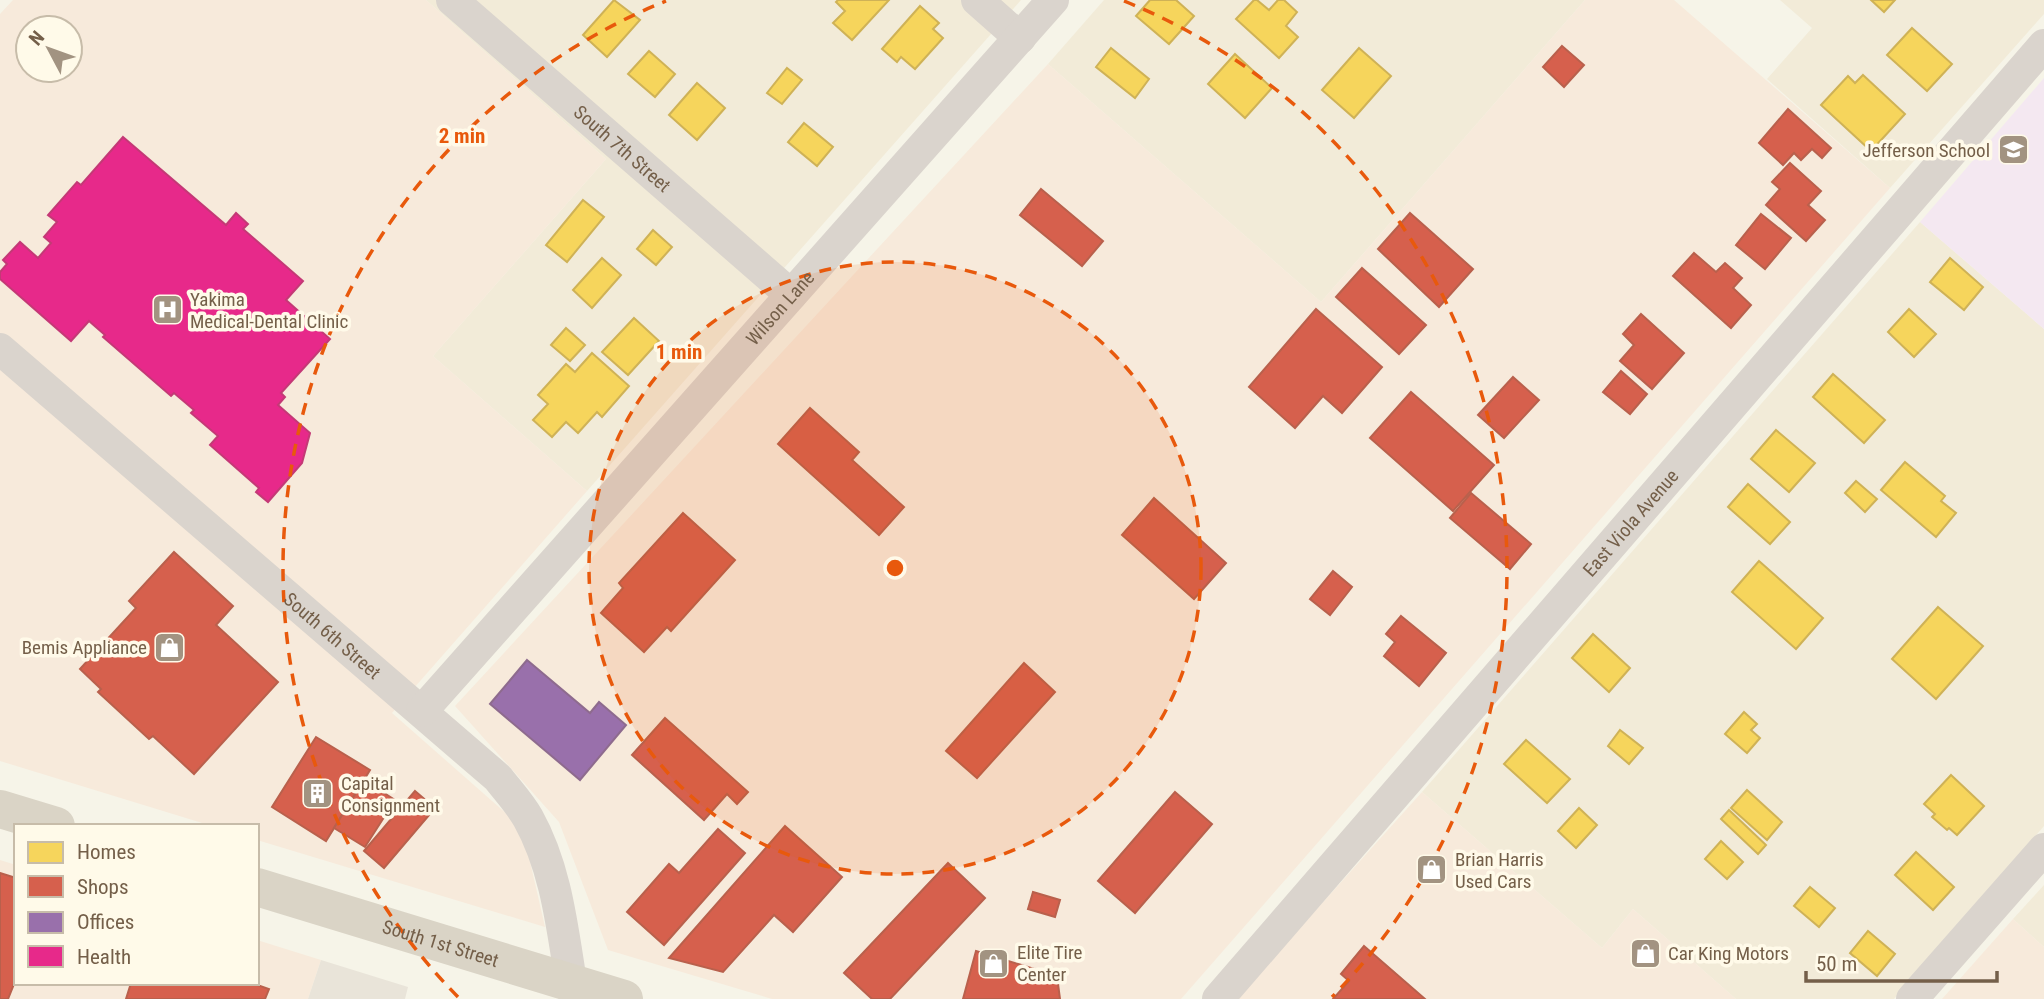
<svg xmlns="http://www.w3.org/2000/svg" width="2044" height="999" viewBox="0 0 2044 999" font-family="'Roboto Condensed',sans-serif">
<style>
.residential{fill:#f2ebd8}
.commercial{fill:#f7eadb;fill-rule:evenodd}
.industrial{fill:#e9e4d9}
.education{fill:#f4e8f1}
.homes{fill:#f6d55c;stroke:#cfb256;stroke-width:2}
.shops{fill:#d6604d;stroke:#b9604c;stroke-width:2}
.offices{fill:#9970ab;stroke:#8e6b8e;stroke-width:2}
.health{fill:#e7298a;stroke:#c43976;stroke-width:2}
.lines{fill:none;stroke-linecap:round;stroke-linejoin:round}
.minor{stroke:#dad4cd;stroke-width:32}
.major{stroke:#dad4c6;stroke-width:38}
.ring{fill:none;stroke:#e8590c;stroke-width:3.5;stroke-dasharray:12 9}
.labels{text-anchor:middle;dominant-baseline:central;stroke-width:7;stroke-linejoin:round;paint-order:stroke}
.street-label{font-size:19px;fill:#745f49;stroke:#fffae9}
.poi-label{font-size:19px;fill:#745f49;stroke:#fffae9;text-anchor:start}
.centre{fill:#e8590c;stroke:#fffae9;stroke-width:3.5}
.ring-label{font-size:21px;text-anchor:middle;font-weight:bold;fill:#e8590c;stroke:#fffae9;stroke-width:7;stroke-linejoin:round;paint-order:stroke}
</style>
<rect width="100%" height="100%" fill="#f6f4e8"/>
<g class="residential">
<polygon points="426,0 1021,0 587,491 433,356 606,159"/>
<polygon points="1104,0 1585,0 1321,302 1048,64"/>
<polygon points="1780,0 2044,0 2044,14 1890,188 1767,79 1812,28"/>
<polygon points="1920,222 2044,329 2044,826 1894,999 1736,999 1633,909 1602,948 1422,792"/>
<polygon points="2044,885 2044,947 2013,919"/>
</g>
<g class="commercial">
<path d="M13 0H426L606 159 433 356 587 491 392 713 508 815 526 844 545 927 257 840V826H212L0 761V14ZM28 28H70V70H28Z"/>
<polygon points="1585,0 1674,0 1890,188 1181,999 772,999 608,950 559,822 455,706 1048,64 1321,302"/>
<polygon points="1422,792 1602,948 1633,909 1736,999 1236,999"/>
<polygon points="0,860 16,865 16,983 257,983 257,940 321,960 308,999 0,999"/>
<polygon points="2013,919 2044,947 2044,999 1942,999"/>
</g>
<polygon class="industrial" points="321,960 408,987 405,999 308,999"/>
<polygon class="education" points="2044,78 2044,329 1920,222"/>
<g class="homes">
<polygon points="614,0 640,20 607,57 583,35"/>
<polygon points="838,0 889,0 852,40 833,23 845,11 836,2"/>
<polygon points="1150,0 1176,0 1194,16 1169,44 1136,16"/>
<polygon points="1254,0 1257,0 1269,10 1278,0 1284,0 1297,12 1286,26 1298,37 1279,58 1236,19"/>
<polygon points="1871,0 1895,0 1884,12"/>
<polygon points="920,6 939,23 933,29 943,38 915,69 901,57 897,62 882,49"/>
<polygon points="1912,28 1952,64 1927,91 1887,55"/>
<polygon points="1111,48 1149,79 1135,98 1096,67"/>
<polygon points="1359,48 1391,76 1354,118 1322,90"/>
<polygon points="649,51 675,74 655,97 628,74"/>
<polygon points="1235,54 1272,88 1245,118 1208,84"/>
<polygon points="787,68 802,80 782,104 767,93"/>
<polygon points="1863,75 1905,114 1871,151 1821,105 1848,76 1855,83"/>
<polygon points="697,83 725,108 697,140 669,115"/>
<polygon points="804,123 833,147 817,166 788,142"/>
<polygon points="583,200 604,217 567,262 546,245"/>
<polygon points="653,230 672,247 656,265 637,249"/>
<polygon points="602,258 621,275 592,308 573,290"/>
<polygon points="1950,258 1983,287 1964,310 1930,282"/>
<polygon points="1909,309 1936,334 1914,357 1888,332"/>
<polygon points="634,318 659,341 628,375 602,352"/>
<polygon points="566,328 585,345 570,361 551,345"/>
<polygon points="592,353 629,386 602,417 597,412 578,433 566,422 552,437 533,420 548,404 538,395 566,364 575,372"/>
<polygon points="1833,374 1885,420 1864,443 1813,397"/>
<polygon points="1776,430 1815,463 1789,492 1751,459"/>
<polygon points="1905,462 1945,496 1941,501 1956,513 1936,537 1881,490"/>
<polygon points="1856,481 1877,499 1865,512 1845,493"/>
<polygon points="1748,484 1790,522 1770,544 1728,507"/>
<polygon points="1759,561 1823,618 1796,649 1732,592"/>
<polygon points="1938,607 1983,646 1936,699 1892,659"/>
<polygon points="1593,634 1630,668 1609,692 1572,658"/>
<polygon points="1744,712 1757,724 1751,730 1760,738 1747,753 1725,734"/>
<polygon points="1620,730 1643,748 1629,764 1608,746"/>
<polygon points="1526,740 1570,779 1547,803 1504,764"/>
<polygon points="1951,775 1984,806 1957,835 1949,828 1947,830 1932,817 1935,814 1924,804"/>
<polygon points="1747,790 1782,822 1767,840 1731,808"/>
<polygon points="1579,808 1597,825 1576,848 1558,831"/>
<polygon points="1729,810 1766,845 1758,854 1721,819"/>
<polygon points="1721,841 1743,862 1727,879 1705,859"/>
<polygon points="1916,852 1954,887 1933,910 1895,875"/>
<polygon points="1810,887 1835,908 1819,927 1794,906"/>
<polygon points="1868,931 1895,954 1877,976 1850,953"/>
</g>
<g class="shops">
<polygon points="1562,46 1584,65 1564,87 1543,67"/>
<polygon points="1788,109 1831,148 1822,158 1812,149 1801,160 1794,153 1783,165 1759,143"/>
<polygon points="1790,163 1821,191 1808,205 1825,220 1806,241 1766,205 1780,189 1772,182"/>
<polygon points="1041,189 1103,241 1082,266 1020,215"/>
<polygon points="1410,213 1473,269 1439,307 1378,249"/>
<polygon points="1761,214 1791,238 1765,269 1736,245"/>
<polygon points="1694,253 1716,272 1725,263 1742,278 1733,288 1751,305 1731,328 1673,276"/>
<polygon points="1362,268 1426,325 1399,354 1336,297"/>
<polygon points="1316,309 1382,367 1342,413 1323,396 1295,428 1249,387"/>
<polygon points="1641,314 1684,353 1652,389 1620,361 1634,345 1623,334"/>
<polygon points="1621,371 1647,394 1630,414 1603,392"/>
<polygon points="1513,377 1539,400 1504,438 1478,415"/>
<polygon points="1411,392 1494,465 1453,511 1370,438"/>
<polygon points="810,408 859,452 852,460 904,507 879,535 778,444"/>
<polygon points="1471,493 1531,544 1510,569 1450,518"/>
<polygon points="1154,498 1226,563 1194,599 1122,535"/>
<polygon points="683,513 735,560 671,631 667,627 644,652 601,613 623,588 619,583"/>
<polygon points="174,552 233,606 216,625 278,682 194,774 153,736 149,739 98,692 101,689 80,669 136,608 129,601"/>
<polygon points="1333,571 1352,587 1330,615 1310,599"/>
<polygon points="1401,616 1446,653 1419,686 1384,656 1395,642 1386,634"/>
<polygon points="1024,663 1055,692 977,778 946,751"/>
<polygon points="665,718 748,792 737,804 727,794 704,820 632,755"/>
<polygon points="316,737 370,770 326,841 272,807"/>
<polygon points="364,780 395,800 365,847 334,828"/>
<polygon points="415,791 435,808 384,868 364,851"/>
<polygon points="1175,792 1212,824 1135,913 1098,881"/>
<polygon points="785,826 842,877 793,932 774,915 723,972 669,958"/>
<polygon points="718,829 745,853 664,945 627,912 669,864 679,873"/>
<polygon points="948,863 985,898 890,999 872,999 844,973"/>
<polygon points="0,873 16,878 16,979 8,999 0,999"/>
<polygon points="1033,892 1060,900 1055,917 1028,909"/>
<polygon points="1364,946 1425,999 1333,999 1349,981 1341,974"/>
<polygon points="976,951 1057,976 1060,999 963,999"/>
<polygon points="131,983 252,983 269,989 265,999 126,999"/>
</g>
<polygon class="offices" points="527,660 590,713 599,702 626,725 580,780 490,704"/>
<polygon class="health" points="123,137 226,225 236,213 248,224 243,229 303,281 286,300 330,339 281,393 285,397 278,405 310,433 302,463 268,502 256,492 259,488 210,445 218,436 191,413 194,410 174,393 171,396 103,337 105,335 89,321 71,341 0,279 0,272 7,264 3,260 20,242 38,258 51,243 44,237 57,222 48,215 77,182 81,185"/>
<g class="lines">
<g class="minor">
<path id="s1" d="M452 0 791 295"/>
<polyline points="977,0 1020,38"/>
<path id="s2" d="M0 349 498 778C508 791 520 804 528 818 556 868 562 926 571 982"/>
<path id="s3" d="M422 711 1053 0"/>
<path id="s4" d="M1218 999 2044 45"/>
<polyline points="1912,999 2044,849"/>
</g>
<g class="major">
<polyline points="0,809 56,826"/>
<path id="s5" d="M257 887 624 999"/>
</g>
</g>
<circle cx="895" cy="568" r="306" fill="#e8590c" fill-opacity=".12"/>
<g class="ring">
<circle cx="895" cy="568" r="306"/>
<path d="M458 997A612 612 0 0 1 666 1M1124 1A612 612 0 0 1 1332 997"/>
</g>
<defs>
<symbol id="school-square" viewBox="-11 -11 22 22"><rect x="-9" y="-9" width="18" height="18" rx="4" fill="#a29381" stroke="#fffae9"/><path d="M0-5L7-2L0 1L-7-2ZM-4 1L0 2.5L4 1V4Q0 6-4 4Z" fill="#fff"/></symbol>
<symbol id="hospital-square" viewBox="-11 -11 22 22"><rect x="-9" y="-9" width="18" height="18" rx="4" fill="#a29381" stroke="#fffae9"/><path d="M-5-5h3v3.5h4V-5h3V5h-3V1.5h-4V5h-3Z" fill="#fff"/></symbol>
<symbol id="shop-square" viewBox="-11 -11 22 22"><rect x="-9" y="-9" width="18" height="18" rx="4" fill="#a29381" stroke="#fffae9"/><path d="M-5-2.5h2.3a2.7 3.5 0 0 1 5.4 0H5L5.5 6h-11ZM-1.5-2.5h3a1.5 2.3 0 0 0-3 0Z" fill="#fff"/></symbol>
<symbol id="building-square" viewBox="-11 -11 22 22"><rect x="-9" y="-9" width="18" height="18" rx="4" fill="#a29381" stroke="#fffae9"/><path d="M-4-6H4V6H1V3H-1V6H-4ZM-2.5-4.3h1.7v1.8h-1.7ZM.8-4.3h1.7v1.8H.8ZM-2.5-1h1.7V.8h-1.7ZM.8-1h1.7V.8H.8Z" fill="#fff"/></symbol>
</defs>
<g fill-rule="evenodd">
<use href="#school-square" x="1996" y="132" width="35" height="35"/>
<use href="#hospital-square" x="150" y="292" width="35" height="35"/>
<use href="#shop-square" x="152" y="630" width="35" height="35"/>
<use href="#building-square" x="300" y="776" width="35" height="35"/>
<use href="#shop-square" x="1414" y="852" width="35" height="35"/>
<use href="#shop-square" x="1628" y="936" width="35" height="35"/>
<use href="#shop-square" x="976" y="946" width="35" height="35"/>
</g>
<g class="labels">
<g class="street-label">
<text stroke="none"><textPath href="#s1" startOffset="226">South 7th Street</textPath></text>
<text stroke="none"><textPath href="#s3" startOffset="539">Wilson Lane</textPath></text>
<text stroke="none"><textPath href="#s4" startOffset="630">East Viola Avenue</textPath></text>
<text stroke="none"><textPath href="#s2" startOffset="439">South 6th Street</textPath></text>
<text stroke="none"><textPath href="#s5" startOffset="192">South 1st Street</textPath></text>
</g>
<g class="poi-label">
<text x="1990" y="150" text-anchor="end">Jefferson School</text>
<text x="190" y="299">Yakima<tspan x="190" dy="22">Medical-Dental Clinic</tspan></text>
<text x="147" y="647" text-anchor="end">Bemis Appliance</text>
<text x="341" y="783">Capital<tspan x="341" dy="22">Consignment</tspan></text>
<text x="1455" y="859">Brian Harris<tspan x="1455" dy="22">Used Cars</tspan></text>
<text x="1017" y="952">Elite Tire<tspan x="1017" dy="22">Center</tspan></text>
<text x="1668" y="953">Car King Motors</text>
</g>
</g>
<circle cx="895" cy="568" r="10" class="centre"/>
<g class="ring-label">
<text x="462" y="143">2 min</text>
<text x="679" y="359">1 min</text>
</g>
<rect x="14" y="824" width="245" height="161" fill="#fffae9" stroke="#c7bca9" stroke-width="2"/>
<rect x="28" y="842" width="35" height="21" fill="#f6d55c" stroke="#c7bca9" stroke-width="2"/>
<text x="77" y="859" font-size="21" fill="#745f49">Homes</text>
<rect x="28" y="876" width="35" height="21" fill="#d6604d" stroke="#c7bca9" stroke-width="2"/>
<text x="77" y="894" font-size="21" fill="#745f49">Shops</text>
<rect x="28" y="912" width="35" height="21" fill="#9970ab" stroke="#c7bca9" stroke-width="2"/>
<text x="77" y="929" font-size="21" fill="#745f49">Offices</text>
<rect x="28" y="946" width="35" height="21" fill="#e7298a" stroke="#c7bca9" stroke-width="2"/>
<text x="77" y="964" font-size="21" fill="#745f49">Health</text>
<g transform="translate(49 49) rotate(311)"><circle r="33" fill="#fffae9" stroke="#c7bca9" stroke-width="2"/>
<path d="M0-5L12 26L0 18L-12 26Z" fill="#a29381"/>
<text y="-10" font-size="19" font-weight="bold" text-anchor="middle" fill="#745f49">N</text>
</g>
<path d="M1806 971v10h191v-10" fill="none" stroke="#745f49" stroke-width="3.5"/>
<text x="1816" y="971" font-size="21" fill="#745f49" stroke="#fffae9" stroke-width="5" paint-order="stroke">50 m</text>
</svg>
